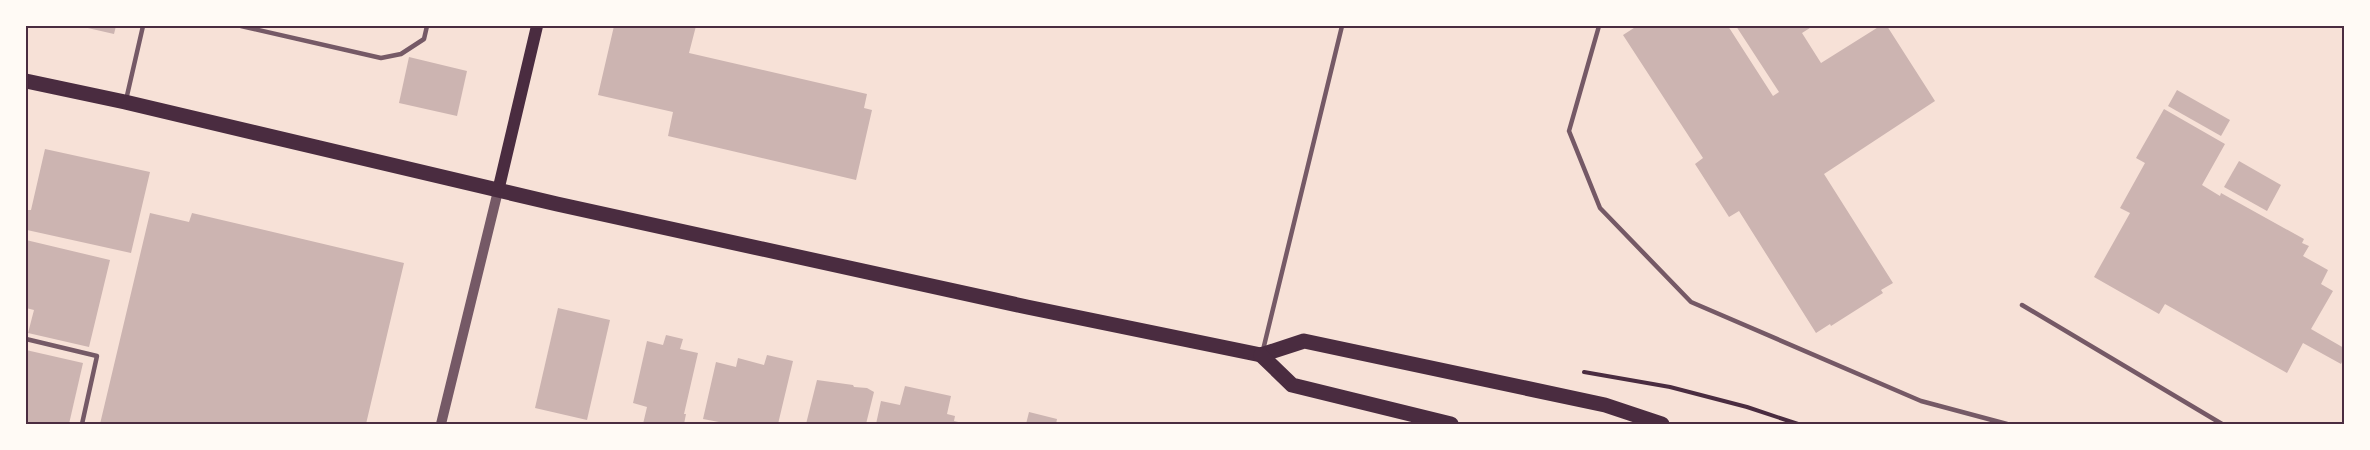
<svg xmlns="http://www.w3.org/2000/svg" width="2370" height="450" viewBox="0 0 2370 450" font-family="Arial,sans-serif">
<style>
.building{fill:#ccb4b1}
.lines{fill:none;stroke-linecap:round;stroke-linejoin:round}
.path{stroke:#4a2c40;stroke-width:4}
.service{stroke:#755966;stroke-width:4.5}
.tertiary{stroke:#755966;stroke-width:10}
.secondary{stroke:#4a2c40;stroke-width:12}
.primary{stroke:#4a2c40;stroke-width:15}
.neatline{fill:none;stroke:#4a2c40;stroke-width:2}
</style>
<rect width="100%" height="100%" fill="#f7e1d7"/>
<g class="building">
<polygon points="79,26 116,26 114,34"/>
<polygon points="614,26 696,26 689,53 867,94 864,108 872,110 856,180 668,136 673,112 598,95"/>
<polygon points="1637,26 1728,26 1773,96 1779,92 1736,26 1813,26 1802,33 1821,63 1880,26 1887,26 1935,101 1824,174 1893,283 1881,290 1883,293 1831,326 1830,324 1816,333 1739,211 1729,217 1695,164 1703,158 1623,35"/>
<polygon points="409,57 467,71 457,116 399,103"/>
<polygon points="2177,90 2230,120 2221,136 2168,106"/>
<polygon points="2164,109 2225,144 2202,185 2220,196 2221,193 2304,239 2302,243 2309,246 2303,256 2328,270 2321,284 2333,291 2311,329 2344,348 2344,358 2341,364 2303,343 2287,373 2165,304 2159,314 2094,277 2130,213 2120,208 2145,163 2136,158"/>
<polygon points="45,149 150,172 131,253 27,230 26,213 26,210 31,210"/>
<polygon points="2239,161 2281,185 2267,211 2224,187"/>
<polygon points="150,213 189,222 192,213 404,263 366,424 100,424"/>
<polygon points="26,240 110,260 89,347 28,333 34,310 26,308"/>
<polygon points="558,308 610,320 587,420 535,408"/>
<polygon points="666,335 683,339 680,349 698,353 684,414 686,414 684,424 643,424 647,407 633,403 647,341 663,345"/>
<polygon points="26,350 83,363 69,424 26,424"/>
<polygon points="767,355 793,361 778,424 718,424 719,422 703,419 716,362 736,367 738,358 764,365"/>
<polygon points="817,380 853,385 854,387 867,388 874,392 866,424 806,424"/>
<polygon points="905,386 951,396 947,414 955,416 954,421 967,424 876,424 881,401 900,405"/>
<polygon points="1029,412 1057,419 1056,424 1026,424"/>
</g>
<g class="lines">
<polyline class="path" points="1584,372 1670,387 1747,407 1798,424"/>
<g class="service">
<polyline points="241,26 381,58 401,54 424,39 427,26"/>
<polyline points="1599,26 1569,131 1600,208 1691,302 1921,401 2007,424"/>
<polyline points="126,100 143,26"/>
<polyline points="2022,305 2222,424"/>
<polyline points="26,339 97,356 82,424"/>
<polyline points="1263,350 1342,26"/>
</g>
<polyline class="tertiary" points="441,424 498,191"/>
<polyline class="secondary" points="498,191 537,26"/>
<g class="primary">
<polyline points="26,81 125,102 557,204 1027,307 1261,355 1304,341 1605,405 1662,424"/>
<polyline points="1261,355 1292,385 1451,424"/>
</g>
</g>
<rect width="2370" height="450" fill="none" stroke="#fffaf5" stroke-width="54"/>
<rect x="27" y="27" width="2316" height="396" class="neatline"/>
</svg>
